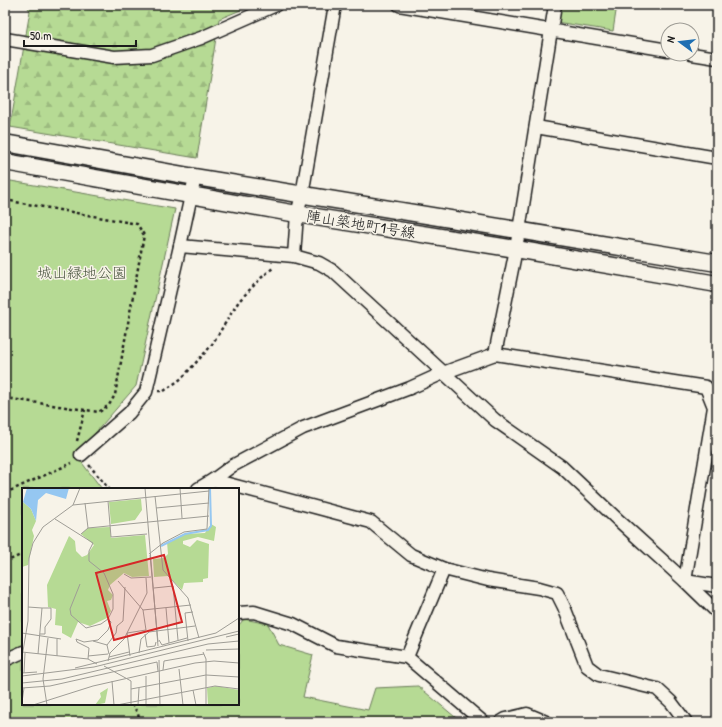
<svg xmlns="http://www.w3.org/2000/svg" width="722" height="727" viewBox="0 0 722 727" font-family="'Patrick Hand','Klee One',sans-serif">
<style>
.forest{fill:url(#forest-firs);stroke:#697b58}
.park{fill:#b6da94;stroke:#697b58}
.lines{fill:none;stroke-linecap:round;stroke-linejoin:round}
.street-casing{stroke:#1c1c1c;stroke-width:15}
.secondary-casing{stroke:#1c1c1c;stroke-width:19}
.path{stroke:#1c1c1c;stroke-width:2.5;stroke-dasharray:3 3;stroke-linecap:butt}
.street{stroke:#f7f3e8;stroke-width:12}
.secondary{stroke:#f7f3e8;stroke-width:16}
.labels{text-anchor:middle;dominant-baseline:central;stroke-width:3;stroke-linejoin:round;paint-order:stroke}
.street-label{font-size:15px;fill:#1c1c1c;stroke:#f7f3e8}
.park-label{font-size:15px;fill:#4a5540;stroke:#f7f3e8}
.inset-river{fill:none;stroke:#95c7f1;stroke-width:2}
.inset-road{fill:none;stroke:#9f9d96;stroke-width:1}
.view{fill:#d62828;fill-opacity:0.15;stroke:#d62828;stroke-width:2}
.inset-edge{fill:none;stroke:#1c1c1c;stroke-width:2}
</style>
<defs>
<pattern id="forest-firs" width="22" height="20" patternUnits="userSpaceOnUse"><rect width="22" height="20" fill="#b6da94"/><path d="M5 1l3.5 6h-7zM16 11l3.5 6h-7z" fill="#9cba7f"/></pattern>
</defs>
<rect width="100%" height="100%" fill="#f7f3e8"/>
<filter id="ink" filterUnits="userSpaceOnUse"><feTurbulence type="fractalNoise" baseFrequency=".025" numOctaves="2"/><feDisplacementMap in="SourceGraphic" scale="8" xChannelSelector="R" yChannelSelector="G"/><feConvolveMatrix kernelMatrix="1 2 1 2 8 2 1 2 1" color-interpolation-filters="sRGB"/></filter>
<g filter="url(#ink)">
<polygon class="forest" points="27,5 253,5 219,19 197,158 10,127 30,11"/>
<g class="park">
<polygon points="559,5 617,5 613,31 556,22"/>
<polygon points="5,180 175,209 136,386 76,455 102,489 23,489 23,704 238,704 238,626 244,619 268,624 279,645 313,655 303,697 368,710 375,688 418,686 461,722 5,722"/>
</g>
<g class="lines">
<defs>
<g id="street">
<polyline points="399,5 668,50"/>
<polyline points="5,39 114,57 152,55 201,38 276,5"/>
<polyline points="692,54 717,58"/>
<polyline points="536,127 717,158"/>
<polyline points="180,246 294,256 319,263 333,271 495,420 562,467 617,519 685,581 717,612"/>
<polyline points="294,256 297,214 302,195 335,5"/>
<polyline points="495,354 516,249 555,5"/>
<polyline points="81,455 129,413 146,392 180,246 195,177"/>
<polyline points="213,480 371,522 411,555 444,569 488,580 539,588 557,593 564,607 587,666 599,675 657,689 671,702 686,722"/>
<polyline points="198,489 213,480 232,466 303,428 410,388 443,373 495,354 706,387 714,407 685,581 717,586"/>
<polyline points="238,613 254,612 293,624 336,646 407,657 483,722"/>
<polyline points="407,657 444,569"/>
<polyline points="5,660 23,652"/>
<polyline points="501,722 506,719 527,714 546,722"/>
</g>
<g id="secondary">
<polyline points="5,143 195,177 717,263"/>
<polyline points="5,162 297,214 516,249 717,284"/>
</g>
</defs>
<use href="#street" class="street-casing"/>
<use href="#secondary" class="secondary-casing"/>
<g class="path">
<polyline points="5,200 137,224 144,235 115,395 109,405 99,412 5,398"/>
<polyline points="158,391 164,391 182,378 211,346 239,301 261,278 274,267"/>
<polyline points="77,441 85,410"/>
<polyline points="89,465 109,489"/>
<polyline points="5,493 72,463"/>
<polyline points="5,562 23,554"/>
<polyline points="132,704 138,714 140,722"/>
</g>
<use href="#street" class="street"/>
<use href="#secondary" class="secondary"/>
</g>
</g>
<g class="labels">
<g class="street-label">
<text transform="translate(361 224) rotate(9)">陣山築地町1号線</text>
</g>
<g class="park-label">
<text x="82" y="272">城山緑地公園</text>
</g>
</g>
<g transform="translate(22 488)">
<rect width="217" height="217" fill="#f7f3e8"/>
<path d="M1 14 9 21 14 33 10 42 12 48 6 77 0 79ZM189 36 194 39 192 53 176 49 161 53V56L168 59 175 52 187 56 186 90 181 91V94L162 95 160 102 146 88 132 89 131 71 142 70 146 66 145 54 163 46 183 45Z" fill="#b6da94"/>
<path d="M119 11 120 22 113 32 89 36 87 14ZM88 39 89 50 123 47 127 88 110 89 102 85 88 97 86 102 91 107 89 112 85 113 89 123 85 130 68 138 56 134 49 150 40 145V138L33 137 34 121 26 119 25 97 47 48 53 53 54 63 60 69 65 67 72 57 59 46 66 40ZM194 198 217 202V217H186L185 200ZM86 200 83 215 73 217 79 209 78 205Z" fill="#b6da94"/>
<path d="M5 0H47L44 11 24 5 16 12 14 33 9 21 1 14Z" fill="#95c7f1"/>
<path class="inset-river" d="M139 58 163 46 186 42 189 38 188 0"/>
<path class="inset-road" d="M123 0 136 158M158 0 160 30M133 8 141 82 166 110 177 150M86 13 89 49 125 46M63 15 66 40M51 17 187 3M134 20 187 15M33 31 71 55 67 63V73L82 85 91 106V121L86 131 79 136 64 140 49 127 48 121 58 96M59 46 66 40 187 28M127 66 141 55 162 44 185 41 187 0M128 67 136 154M102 86 109 90 129 89M96 93 121 122 124 142 105 145 108 168M151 98 156 152M132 100 151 98M6 119 20 120 16 166M144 120 147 155M121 122 169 117M0 145 39 151M18 146H23V139L29 131V120H20M123 146 125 159 133 158 134 154M204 149 217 146M137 152 140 157 165 150M71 153 85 157M166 153 163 125 171 124M184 162 217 161M0 164 66 171 75 176M181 164 184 171V217M117 165 119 151 127 144 173 138M87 166 85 157 94 145 95 138 101 133 103 99M35 168V151M66 168 86 166M0 169 6 133 7 70 11 55 21 39 51 17 58 0M87 169 107 164M66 171 67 160 55 154 54 151 62 154 76 152 86 142 89 134 86 131M137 172 138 217M86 173 88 165 102 151 125 105 124 90M82 178 109 193V217M53 180 194 145 217 130M157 181 161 217M141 182 142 173 182 166M0 185 15 184M2 185 3 165M0 188 72 179 217 143M124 188V217M90 193 92 217M0 195 40 191 186 156 217 153M0 200 28 198 135 174 136 183M109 201 184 187 217 189M171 202 174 217M0 214 2 200M11 217 71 198 173 175 192 173 217 175M25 217 21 191 26 150M95 217 193 198 217 201M116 217 117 200"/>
<path class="view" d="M142 67 160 134 92 152 74 85Z"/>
<rect width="217" height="217" class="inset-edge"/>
</g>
<rect width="722" height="727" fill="none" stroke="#f7f3e8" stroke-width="20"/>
<rect x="10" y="10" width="702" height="707" fill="none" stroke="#1c1c1c" stroke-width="1.5" filter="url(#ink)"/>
<g transform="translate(680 42) rotate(285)"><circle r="19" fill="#f7f3e8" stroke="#9f9d96"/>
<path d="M0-3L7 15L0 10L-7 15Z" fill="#1f6fb2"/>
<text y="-6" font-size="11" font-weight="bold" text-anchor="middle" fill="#1c1c1c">N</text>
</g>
<path d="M24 40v6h112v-6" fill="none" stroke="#1c1c1c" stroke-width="2"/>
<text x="30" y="40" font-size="12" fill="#1c1c1c" stroke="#f7f3e8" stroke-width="3" paint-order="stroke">50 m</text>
</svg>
